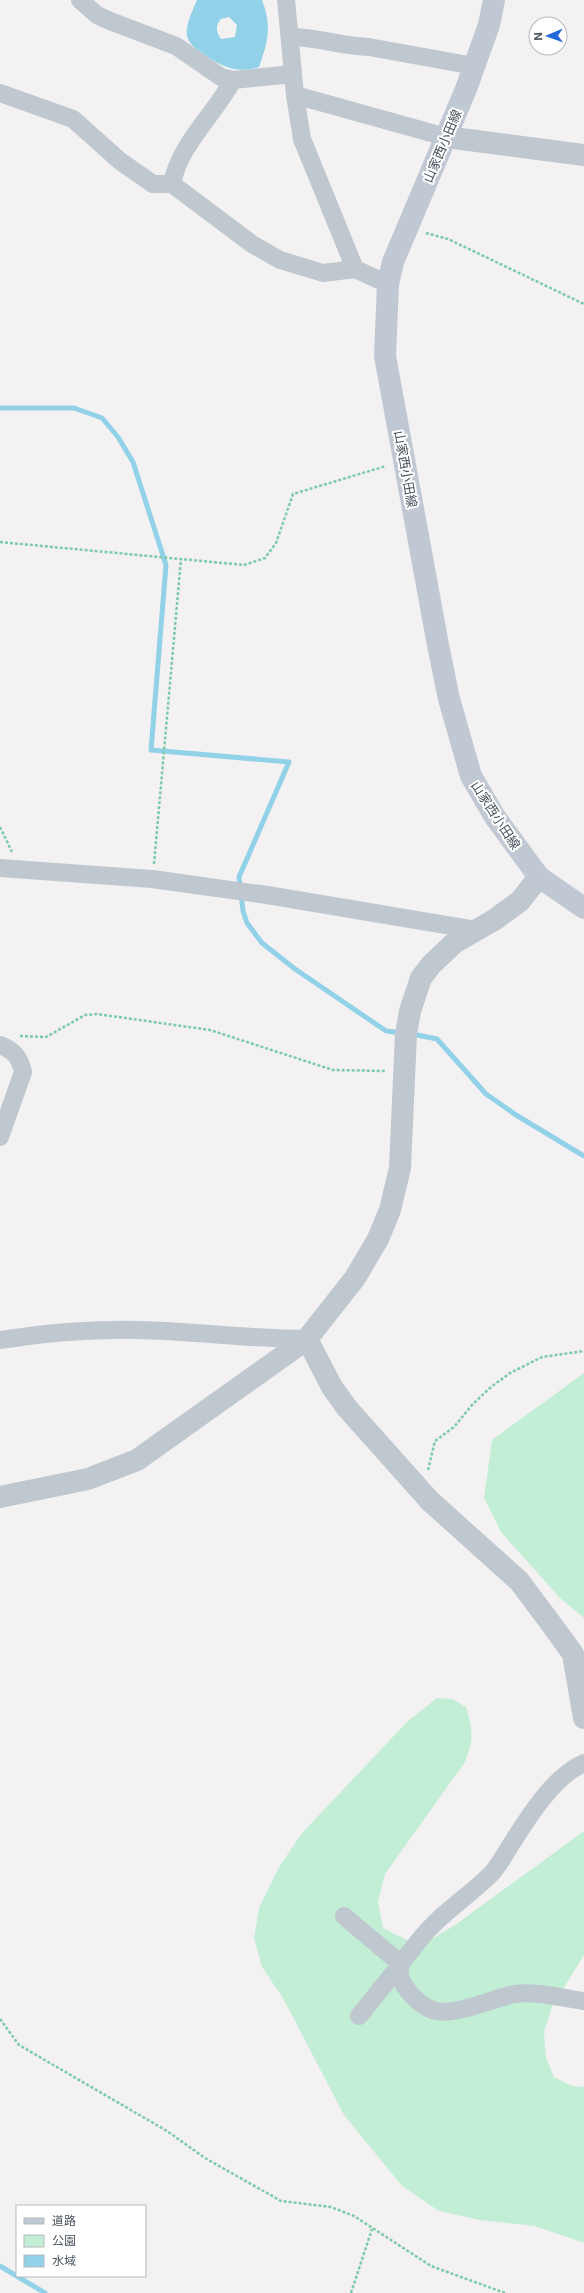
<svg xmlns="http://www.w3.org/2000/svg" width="584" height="2293" viewBox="0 0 584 2293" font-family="Inter,'Noto Sans JP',sans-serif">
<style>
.green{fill:#c2eed6}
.water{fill:#91d2e9;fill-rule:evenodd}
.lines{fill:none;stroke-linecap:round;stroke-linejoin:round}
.stream{stroke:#91d2e9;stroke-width:5}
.path{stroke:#7bcba8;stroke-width:2.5;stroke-dasharray:3 2;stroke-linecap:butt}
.minor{stroke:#bfc7cf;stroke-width:18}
.tertiary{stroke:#bfc7cf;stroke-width:22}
.secondary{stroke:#c0c8d3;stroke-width:22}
.labels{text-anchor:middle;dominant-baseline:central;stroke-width:4;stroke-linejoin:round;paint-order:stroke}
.street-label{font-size:13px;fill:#49535e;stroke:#fff}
</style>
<rect width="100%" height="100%" fill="#f3f1f1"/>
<g class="green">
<polygon points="584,1373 584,1618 560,1598 501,1532 484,1498 492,1440"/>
<path d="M437 1698 452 1699 466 1707C473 1730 474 1739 465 1762L385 1874 378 1902 383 1928 407 1940 432 1939 455 1925 584 1831V1955L552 2007 544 2032 546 2057 554 2077 572 2086 584 2087V2243L535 2226 480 2220 439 2211 402 2186 344 2115 283 1998 262 1967 254 1938 259 1908 279 1867 302 1833 408 1721Z"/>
</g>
<path class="water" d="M197 0H262C272 26 268 42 259 67 237 75 218 65 201 52 195 48 189 44 187 36 185 25 193 10 197 0ZM229 17 237 25 235 37 221 39C216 32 215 26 221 19Z"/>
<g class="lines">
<g class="stream">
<polyline points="0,408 74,408 102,418 118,437 133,462 166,565 151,750 289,762 239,877 243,911 247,923 262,943 295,969 386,1031 402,1033"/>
<polyline points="412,1034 437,1039 486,1094 516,1115 584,1156"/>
<polyline points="0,2266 45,2293"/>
</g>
<g class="path">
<polyline points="426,233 448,239 584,304"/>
<polyline points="0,542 244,565 265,558 276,543 293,494 386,466"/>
<polyline points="0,827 12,852"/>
<polyline points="154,864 181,559"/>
<polyline points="20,1036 46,1037 85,1015 97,1014 210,1030 333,1070 386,1071"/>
<polyline points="428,1470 435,1441 454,1427 472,1405 491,1387 510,1373 542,1357 584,1351"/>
<polyline points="0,2019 19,2045 167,2131 205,2158 281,2201 331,2207 354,2216 431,2266 505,2293"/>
<polyline points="351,2293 372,2229"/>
</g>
<g class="minor">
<polyline points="80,0 97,15 110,21 176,46 221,77 233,80 293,74"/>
<polyline points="286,0 295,95 302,139 355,269 388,284"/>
<path d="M290 37C317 37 342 46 369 47L474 66"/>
<polyline points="0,93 73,119 120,161 153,184 172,184 252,244 280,260 323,273 355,269"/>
<polyline points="295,95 446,137"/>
<path d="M172 184C179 145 214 115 233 80"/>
<polyline points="0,868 152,879 267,895 476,930"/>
<path d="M0 1045C14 1050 20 1058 23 1072L0 1137"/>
<path d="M0 1340C45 1333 91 1329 137 1330 194 1331 250 1339 307 1339"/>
<path d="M584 1763C554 1776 529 1816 512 1843 506 1852 500 1864 492 1873 465 1900 437 1915 414 1947 410 1952 404 1958 401 1964 394 1981 416 2002 430 2009 452 2019 492 1998 515 1994 537 1991 562 1998 584 2001"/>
<polyline points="344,1916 401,1964 359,2016"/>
</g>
<g class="tertiary">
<polyline points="446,137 584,155"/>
<polyline points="307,1339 332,1387 347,1408 430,1501 519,1581 552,1625 573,1654 584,1718"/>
<polyline points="0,1497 88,1479 137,1460 307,1339 355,1278 378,1239 390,1210 400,1168 406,1034 410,1011 421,978 431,965 454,943 494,920 520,901 539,877"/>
</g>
<polyline class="secondary" points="494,0 489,25 466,89 393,262 388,284 385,356 438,645 449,699 471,776 495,817 539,877 584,908"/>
</g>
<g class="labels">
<g class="street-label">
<text transform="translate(442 146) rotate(-67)">山家西小田線</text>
<text transform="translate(406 469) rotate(80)">山家西小田線</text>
<text transform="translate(496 815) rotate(57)">山家西小田線</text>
</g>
</g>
<rect x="16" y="2205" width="130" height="72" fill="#ffffff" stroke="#b6babf"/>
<rect x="24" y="2218" width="20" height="6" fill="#c0c8d3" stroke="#b6babf"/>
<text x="52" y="2225" font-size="12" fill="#49535e">道路</text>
<rect x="24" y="2235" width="20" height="12" fill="#c2eed6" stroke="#b6babf"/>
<text x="52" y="2245" font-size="12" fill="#49535e">公園</text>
<rect x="24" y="2255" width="20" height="12" fill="#91d2e9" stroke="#b6babf"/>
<text x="52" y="2265" font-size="12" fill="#49535e">水域</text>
<g transform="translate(548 36) rotate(268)"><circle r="19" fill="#ffffff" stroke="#b6babf"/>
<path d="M0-3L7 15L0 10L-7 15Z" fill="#2168dd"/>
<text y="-6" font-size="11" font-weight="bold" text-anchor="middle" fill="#49535e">N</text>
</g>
</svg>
